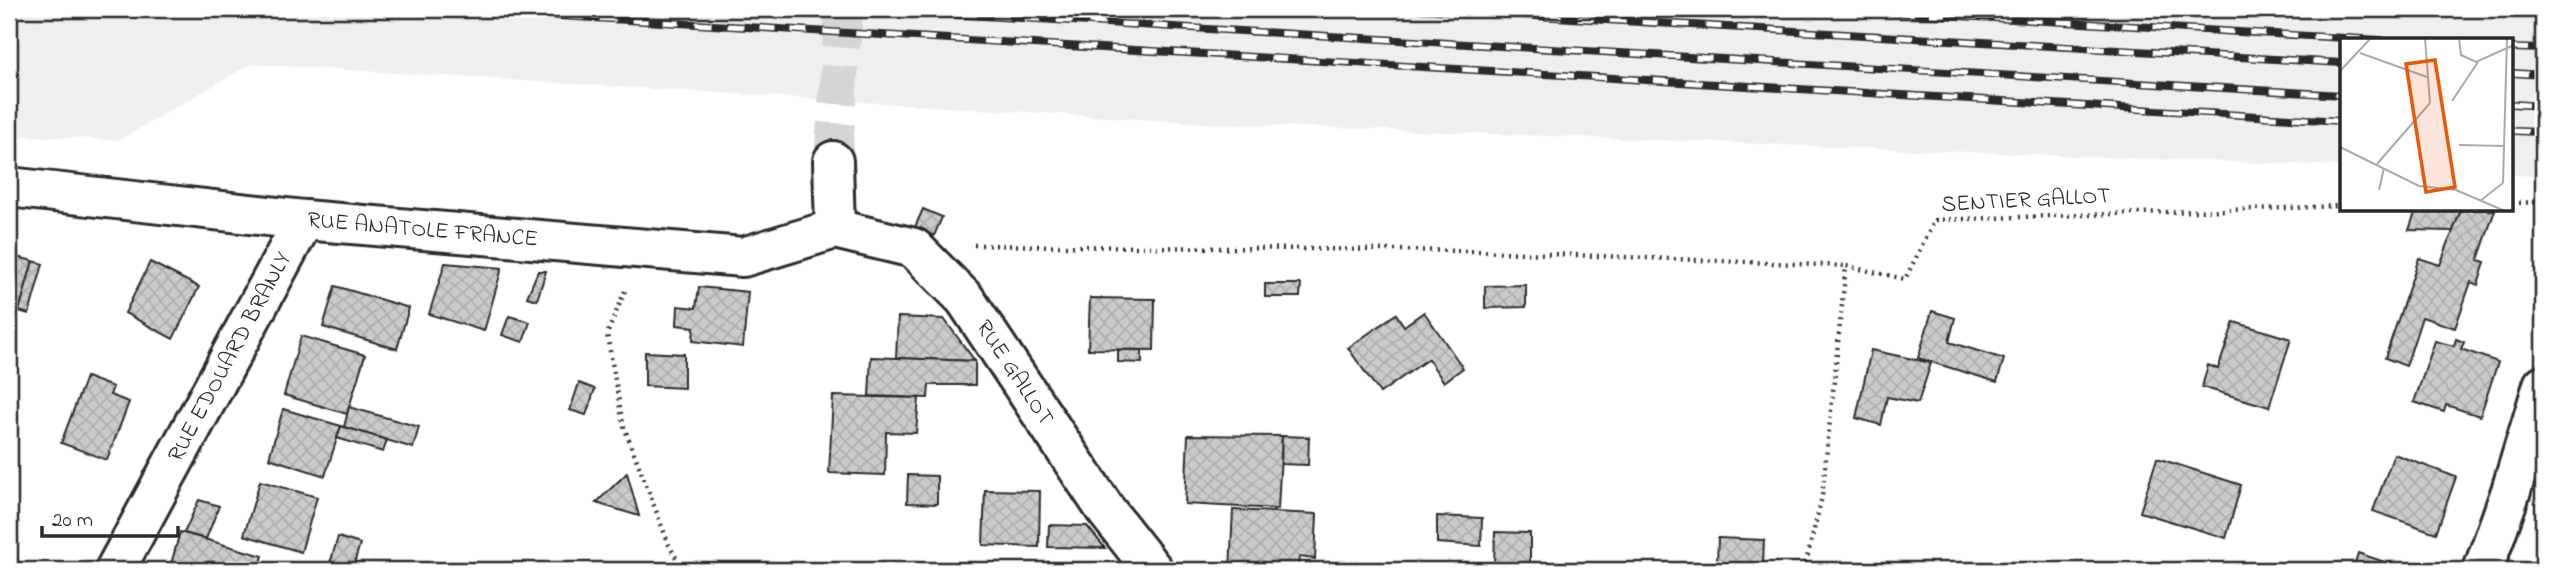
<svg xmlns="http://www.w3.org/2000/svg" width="2552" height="579" viewBox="0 0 2552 579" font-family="'Indie Flower',sans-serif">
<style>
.built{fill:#efefef}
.building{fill:url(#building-cross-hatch);stroke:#2b2b2b;stroke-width:2}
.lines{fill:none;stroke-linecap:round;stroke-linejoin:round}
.minor-tunnel{stroke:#d5d5d5;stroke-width:38;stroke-dasharray:38 19;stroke-linecap:butt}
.minor-casing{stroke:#2b2b2b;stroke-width:44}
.tertiary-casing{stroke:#2b2b2b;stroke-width:44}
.path{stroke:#2b2b2b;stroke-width:4.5;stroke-dasharray:2 5;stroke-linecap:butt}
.minor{stroke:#fff;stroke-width:38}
.tertiary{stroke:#fff;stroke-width:38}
.rail-casing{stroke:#2b2b2b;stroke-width:8}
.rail{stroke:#fff;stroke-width:5;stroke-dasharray:16;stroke-linecap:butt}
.labels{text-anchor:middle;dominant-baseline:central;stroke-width:5;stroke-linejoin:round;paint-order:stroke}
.street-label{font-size:23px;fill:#2b2b2b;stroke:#fff}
.inset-road{fill:none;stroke:#aaa;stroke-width:2}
.view{fill:#e8590c;fill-opacity:0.15;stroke:#e8590c;stroke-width:3.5}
.inset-edge{fill:none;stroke:#2b2b2b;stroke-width:3.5}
</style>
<defs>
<pattern id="building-cross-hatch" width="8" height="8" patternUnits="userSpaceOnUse" patternTransform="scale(1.75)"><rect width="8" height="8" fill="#cbcbcb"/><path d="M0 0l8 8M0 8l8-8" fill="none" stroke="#aeaeae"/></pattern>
</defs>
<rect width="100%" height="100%" fill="#fff"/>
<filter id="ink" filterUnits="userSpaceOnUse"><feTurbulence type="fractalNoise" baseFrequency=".0143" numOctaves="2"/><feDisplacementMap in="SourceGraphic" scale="14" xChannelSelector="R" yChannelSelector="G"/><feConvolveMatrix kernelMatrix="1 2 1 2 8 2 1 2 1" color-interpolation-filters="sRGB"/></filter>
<g filter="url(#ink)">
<polygon class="built" points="9,9 2361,9 2543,19 2543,176 2512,175 2512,40 2342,40 2342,166 1204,123 251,64 119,140 9,135"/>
<g class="building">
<polygon points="923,209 942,217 934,236 915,227"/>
<polygon points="2416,210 2461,210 2453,231 2409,230"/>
<polygon points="2461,210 2495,210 2478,260 2485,262 2478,285 2471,282 2455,328 2422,317 2406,366 2385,358 2419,258 2440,265"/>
<polygon points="9,255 33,261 19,311 9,308"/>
<polygon points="33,261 43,264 29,314 19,311"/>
<polygon points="150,262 199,287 173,339 125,313"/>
<polygon points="445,263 502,268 484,331 429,314"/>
<polygon points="538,271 546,271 537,300 527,297"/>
<polygon points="1265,284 1301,284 1300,297 1265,297"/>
<polygon points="1526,285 1526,307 1485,308 1485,286"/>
<polygon points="335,286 409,308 397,349 323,327"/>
<polygon points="699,287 748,292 743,347 693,341 694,327 677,325 678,306 696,308"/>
<polygon points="1090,298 1155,299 1154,350 1088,349"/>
<polygon points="1932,311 1955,318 1949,342 2004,359 1997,382 1918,358"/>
<polygon points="1424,312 1463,368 1444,382 1428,359 1380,393 1348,348 1396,314 1404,326"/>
<polygon points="509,316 530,322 523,342 502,335"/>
<polygon points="898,317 944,319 975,361 896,358"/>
<polygon points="2234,322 2291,339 2269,407 2202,387 2208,365 2218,369"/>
<polygon points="301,336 365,355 347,414 284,395"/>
<polygon points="2456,339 2464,342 2461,349 2498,362 2480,416 2446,405 2444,412 2414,402 2435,341 2454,346"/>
<polygon points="1118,350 1142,350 1142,363 1118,362"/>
<polygon points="1871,350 1931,363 1918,403 1887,397 1881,425 1856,418"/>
<polygon points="645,352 684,354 684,388 645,386"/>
<polygon points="871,357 975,361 975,385 929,385 928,398 869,396"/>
<polygon points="86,377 113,387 110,395 129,402 107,460 61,443"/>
<polygon points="579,383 595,389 586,415 570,410"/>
<polygon points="833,396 919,398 916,433 886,432 885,475 829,473"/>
<polygon points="349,407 419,427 413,448 344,427"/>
<polygon points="283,409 341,426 325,476 269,458"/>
<polygon points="341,426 387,440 383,452 337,438"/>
<polygon points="1188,435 1282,436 1278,509 1185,504"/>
<polygon points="1282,436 1309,437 1308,465 1281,464"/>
<polygon points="2394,454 2456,477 2436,533 2373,511"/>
<polygon points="2157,458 2241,485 2226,538 2140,512"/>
<polygon points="627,473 639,516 596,503"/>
<polygon points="908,475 937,476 937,504 907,503"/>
<polygon points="260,481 317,497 301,552 244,535"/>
<polygon points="985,490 1040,491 1039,547 983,545"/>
<polygon points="199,500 219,506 206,539 184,533"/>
<polygon points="1233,510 1317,514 1315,559 1299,557 1298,570 1230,570"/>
<polygon points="1437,516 1482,518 1481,546 1437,543"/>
<polygon points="1049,525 1087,526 1105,548 1048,547"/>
<polygon points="180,532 263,556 259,570 180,570 170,568"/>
<polygon points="1495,532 1530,533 1530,567 1494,565"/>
<polygon points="338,537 360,544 352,570 328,570"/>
<polygon points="1718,538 1764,540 1763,564 1717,563"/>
<polygon points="2358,553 2408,570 2353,570"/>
</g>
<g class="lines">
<polyline class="minor-tunnel" points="833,161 844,9"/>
<defs>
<g id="minor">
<polyline points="833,161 835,229"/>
<path id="s1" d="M9 187 304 220 743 257 835 229 914 248 965 299 1105 509 1153 570"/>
<path id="s2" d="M115 570 304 220"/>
</g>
<polyline id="tertiary" points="2483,570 2511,491 2543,385"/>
</defs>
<use href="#minor" class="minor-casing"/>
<use href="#tertiary" class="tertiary-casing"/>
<g class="path">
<polyline points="2512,203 2543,202"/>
<polyline points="974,245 1474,251 1846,266"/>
<polyline points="625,291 607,334 623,424 669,545 683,570"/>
<polyline points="1804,570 1822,497 1846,266 1905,279 1935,220 2342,206"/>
</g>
<use href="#minor" class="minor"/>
<use href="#tertiary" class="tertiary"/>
<defs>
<g id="rail">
<polyline points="440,9 2342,121"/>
<polyline points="865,9 2342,95"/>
<polyline points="1418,9 2342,63"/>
<polyline points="1834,9 2381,40"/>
<polyline points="2512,48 2543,49"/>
<polyline points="2512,73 2543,75"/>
<polyline points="2512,104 2543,106"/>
<polyline points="2512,131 2543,132"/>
</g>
</defs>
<use href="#rail" class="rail-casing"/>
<use href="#rail" class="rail"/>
</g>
</g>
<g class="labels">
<g class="street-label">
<text transform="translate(2026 201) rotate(-3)">SENTIER GALLOT</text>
<text stroke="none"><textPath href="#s1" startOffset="416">RUE ANATOLE FRANCE</textPath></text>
<text stroke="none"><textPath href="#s2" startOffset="242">RUE EDOUARD BRANLY</textPath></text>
<text stroke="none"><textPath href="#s1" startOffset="1076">RUE GALLOT</textPath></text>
</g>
</g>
<g transform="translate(2340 38)">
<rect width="173" height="173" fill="#fff"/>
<path class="inset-road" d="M85 0 90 65M119 0 121 17 136 24 174 7M20 15 87 39M0 33 31 0M112 63 138 24M119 107 165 108M0 109 79 148 116 152 165 173M37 126 90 65M163 145 167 0M39 152 44 130M140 163 163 145"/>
<path class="view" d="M95 22 115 149 86 154 66 26Z"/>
<rect width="173" height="173" class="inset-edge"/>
</g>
<rect width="2552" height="579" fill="none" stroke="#fff" stroke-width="35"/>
<rect x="18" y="18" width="2517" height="544" fill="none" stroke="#2b2b2b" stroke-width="2.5" filter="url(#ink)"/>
<path d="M42 526v10h136v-10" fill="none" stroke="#2b2b2b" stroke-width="3.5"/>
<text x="52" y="526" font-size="21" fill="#2b2b2b" stroke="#ffffff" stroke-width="5" paint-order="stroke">20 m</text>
</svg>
